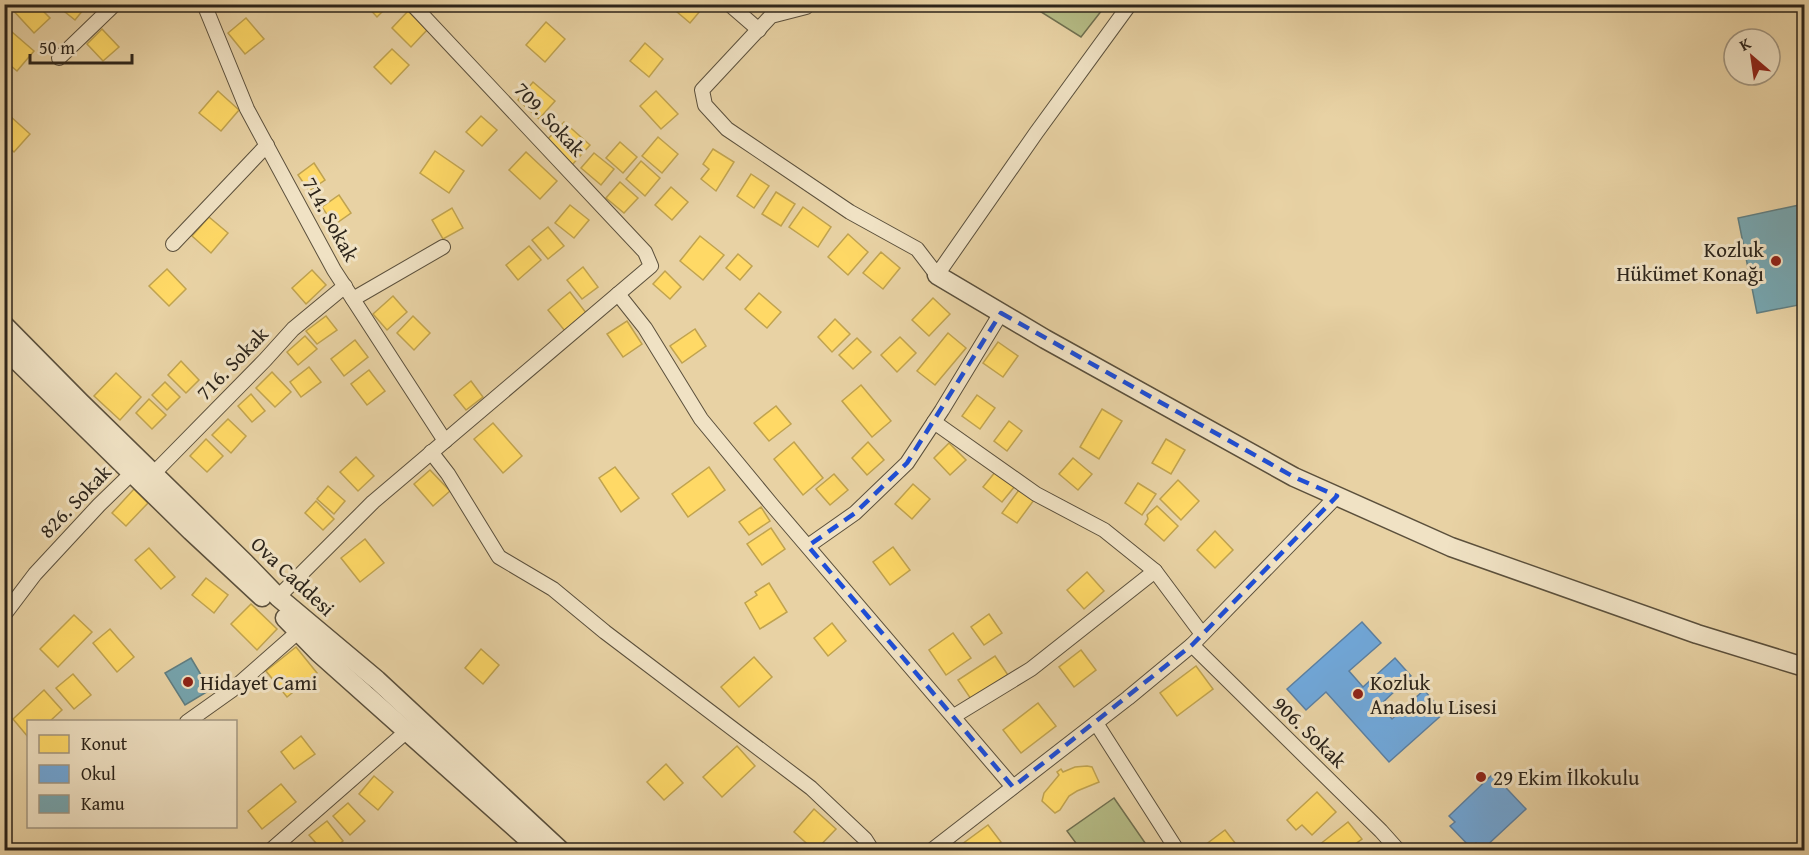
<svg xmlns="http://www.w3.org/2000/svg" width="1809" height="855" viewBox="0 0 1809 855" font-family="'Gentium Book Plus',serif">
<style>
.green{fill:#b5bc86;stroke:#707050;stroke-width:1.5}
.homes{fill:#ffd966;stroke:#c0a34f;stroke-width:1.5}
.schools{fill:#6fa8dc;stroke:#5b80a2;stroke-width:1.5}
.public{fill:#76a5af;stroke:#607e82;stroke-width:1.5}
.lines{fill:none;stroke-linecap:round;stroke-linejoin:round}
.minor-casing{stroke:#5b503c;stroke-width:16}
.tertiary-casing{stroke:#5b503c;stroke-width:21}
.minor{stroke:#f0e2c4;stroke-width:14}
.tertiary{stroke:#f0e2c4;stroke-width:18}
.marked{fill:none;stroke:#1d4ed8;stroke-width:4.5;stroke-dasharray:12 8;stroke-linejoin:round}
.poi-dot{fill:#8f2418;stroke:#f0e2c4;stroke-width:2}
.labels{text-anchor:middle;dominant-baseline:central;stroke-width:6;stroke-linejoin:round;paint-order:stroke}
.street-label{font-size:21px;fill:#2c241a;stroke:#f0e2c4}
.poi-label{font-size:21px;fill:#2c241a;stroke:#f0e2c4;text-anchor:start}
</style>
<rect width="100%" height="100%" fill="#e8d2a4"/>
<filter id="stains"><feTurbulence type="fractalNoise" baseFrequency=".00333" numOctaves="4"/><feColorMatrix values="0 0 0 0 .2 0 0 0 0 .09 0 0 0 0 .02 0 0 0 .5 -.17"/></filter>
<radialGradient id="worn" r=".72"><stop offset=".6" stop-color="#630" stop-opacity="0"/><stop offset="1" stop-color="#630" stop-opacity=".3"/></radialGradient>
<g class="green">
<polygon points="1030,5 1106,5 1081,37"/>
<polygon points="1114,798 1150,850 1081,850 1067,831"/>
</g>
<g class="homes">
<polygon points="13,4 36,4 50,18 34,33 10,7"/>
<polygon points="55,4 88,4 75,20"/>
<polygon points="365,4 390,4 377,17"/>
<polygon points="672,4 706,4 690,23 670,6"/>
<polygon points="408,11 427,30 411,47 392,28"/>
<polygon points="246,18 264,39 245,54 228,33"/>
<polygon points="546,22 565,39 545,62 526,45"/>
<polygon points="102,29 119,47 103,61 87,44"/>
<polygon points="12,32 34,51 17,71 4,60 4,41"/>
<polygon points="645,43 663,59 649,77 630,61"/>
<polygon points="392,49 409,65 391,84 374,67"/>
<polygon points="533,82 555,101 539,119 518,100"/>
<polygon points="218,91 239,110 221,131 199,113"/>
<polygon points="656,91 678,114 661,129 640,106"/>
<polygon points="10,116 30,134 14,152 4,143 4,122"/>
<polygon points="481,116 497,130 482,146 466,132"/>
<polygon points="564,122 590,145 572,165 546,141"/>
<polygon points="658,137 678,154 662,173 642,156"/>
<polygon points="620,142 637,157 623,173 606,158"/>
<polygon points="713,149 734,162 716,191 701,179 709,169 703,164"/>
<polygon points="435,151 464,171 449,193 420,173"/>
<polygon points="526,152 557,181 540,199 509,170"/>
<polygon points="594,153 614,169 601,185 581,168"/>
<polygon points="641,161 660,178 645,196 626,179"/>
<polygon points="314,163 325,180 309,191 298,175"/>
<polygon points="751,174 769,186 754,208 737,196"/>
<polygon points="620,182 638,198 624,213 606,198"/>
<polygon points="671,187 688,202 672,220 655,205"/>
<polygon points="776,192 795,204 781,226 762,214"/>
<polygon points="339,195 351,213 334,225 322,207"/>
<polygon points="570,205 589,220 574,238 555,223"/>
<polygon points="803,207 831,227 818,247 789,227"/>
<polygon points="452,208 463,228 443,239 432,220"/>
<polygon points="209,217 228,233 211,253 192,236"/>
<polygon points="548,227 564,246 548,259 532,240"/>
<polygon points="848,234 868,252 848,275 828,257"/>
<polygon points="700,236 724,255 703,280 680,261"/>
<polygon points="529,246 541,260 518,280 506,265"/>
<polygon points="881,252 900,268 883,289 863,273"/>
<polygon points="738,254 752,266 740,280 726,268"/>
<polygon points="583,267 598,287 582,299 567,280"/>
<polygon points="167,269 186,289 169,306 149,286"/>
<polygon points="312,270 326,285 306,304 292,288"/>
<polygon points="665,271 681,287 670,299 653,284"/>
<polygon points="570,292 587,314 565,331 548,310"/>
<polygon points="759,293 781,312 767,328 745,309"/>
<polygon points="393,296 407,312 387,330 373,314"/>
<polygon points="933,298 950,314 929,336 912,320"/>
<polygon points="326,316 337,330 317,344 306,331"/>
<polygon points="413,316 430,333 414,350 397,333"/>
<polygon points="835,319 850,334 832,352 818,337"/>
<polygon points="627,321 642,344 623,357 607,334"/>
<polygon points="695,329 706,346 682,363 670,346"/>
<polygon points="948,333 966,348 935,385 917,371"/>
<polygon points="305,336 317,349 298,365 287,352"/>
<polygon points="900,337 916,353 897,372 881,355"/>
<polygon points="857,338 871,352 853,369 839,355"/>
<polygon points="355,340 368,357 344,376 331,359"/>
<polygon points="998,342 1018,356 1003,377 983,363"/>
<polygon points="181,361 199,380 186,393 168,375"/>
<polygon points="309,367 321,382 301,397 290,382"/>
<polygon points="369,370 385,391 367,405 351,384"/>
<polygon points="272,372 291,392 275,407 256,388"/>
<polygon points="116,373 141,397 120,420 94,396"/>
<polygon points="471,381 483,397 466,410 454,395"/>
<polygon points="165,382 180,397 167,410 152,395"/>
<polygon points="861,385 891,421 872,437 842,401"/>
<polygon points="251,394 265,411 252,422 238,406"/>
<polygon points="977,395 995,408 980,429 962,416"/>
<polygon points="149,399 166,415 152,429 136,413"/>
<polygon points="776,406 791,424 769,441 754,423"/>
<polygon points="1102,409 1122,421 1099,459 1080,447"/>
<polygon points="228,419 246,436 231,453 212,435"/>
<polygon points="1009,421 1022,431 1007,451 994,441"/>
<polygon points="493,423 522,456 503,473 474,439"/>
<polygon points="206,439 223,456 207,472 190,456"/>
<polygon points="1166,439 1185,450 1171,474 1152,463"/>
<polygon points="794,442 823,478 803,495 774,459"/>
<polygon points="868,442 884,460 867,475 852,458"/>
<polygon points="949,443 966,460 950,475 934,458"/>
<polygon points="356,457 374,476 358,491 340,472"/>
<polygon points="1073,458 1092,474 1078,490 1059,474"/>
<polygon points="615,467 639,498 621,512 599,478"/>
<polygon points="709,467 725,490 688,517 672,494"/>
<polygon points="430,470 450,491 433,506 414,484"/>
<polygon points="996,471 1015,486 1002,502 983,487"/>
<polygon points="834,474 848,490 830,505 816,489"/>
<polygon points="1178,480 1199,501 1181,520 1160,499"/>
<polygon points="1138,483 1156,494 1142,515 1125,503"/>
<polygon points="913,484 930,499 912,519 895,504"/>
<polygon points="328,486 345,501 334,514 317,499"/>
<polygon points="134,489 148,503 126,526 112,513"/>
<polygon points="1019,490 1034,500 1017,523 1002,513"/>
<polygon points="316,501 334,519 323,530 305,513"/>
<polygon points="1157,506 1178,526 1164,541 1145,524 1148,519 1147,515"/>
<polygon points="761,507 770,521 749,535 739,522"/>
<polygon points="771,528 785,549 762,565 747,544"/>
<polygon points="1215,531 1233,550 1215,568 1197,550"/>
<polygon points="365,539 384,563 360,582 341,558"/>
<polygon points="893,547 910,570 890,585 873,562"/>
<polygon points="149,548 175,577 161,589 135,560"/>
<polygon points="1087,572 1104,591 1084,609 1067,590"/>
<polygon points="206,578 228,595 214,613 192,595"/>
<polygon points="769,583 787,612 760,629 745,603 757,595 755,592"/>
<polygon points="251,604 277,629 257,650 231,624"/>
<polygon points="989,614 1002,633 984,645 971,627"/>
<polygon points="74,615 92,632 58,667 40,649"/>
<polygon points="832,623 846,641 828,656 814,638"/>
<polygon points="110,629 134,657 117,672 93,643"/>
<polygon points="953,633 971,658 946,675 929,650"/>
<polygon points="296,647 317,673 287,697 266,671"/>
<polygon points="481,649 499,665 483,684 465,668"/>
<polygon points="1081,650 1096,670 1074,687 1059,667"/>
<polygon points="995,656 1008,675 971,699 958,680"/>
<polygon points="754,657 772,677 739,707 721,687"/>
<polygon points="1196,666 1213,689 1177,716 1160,693"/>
<polygon points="73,674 91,695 74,709 56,688"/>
<polygon points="44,690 62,710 49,722 28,722 28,737 13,719"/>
<polygon points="1038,703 1056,726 1021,753 1003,730"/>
<polygon points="301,736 315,754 294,769 281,752"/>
<polygon points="737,746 755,766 722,797 703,777"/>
<polygon points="666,764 683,783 664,800 647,782"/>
<polygon points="1087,766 1092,767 1099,782 1077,791 1069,796 1060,810 1055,813 1042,801 1044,793 1059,775 1057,772 1061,769 1063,772 1075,767"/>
<polygon points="374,776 393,792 378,810 359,794"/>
<polygon points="281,784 296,802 262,829 248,811"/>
<polygon points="1317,792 1336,812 1312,835 1302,825 1296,830 1287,820"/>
<polygon points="348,803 365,821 350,835 333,816"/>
<polygon points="814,809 836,829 816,850 814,850 794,832"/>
<polygon points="327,821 343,841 332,850 322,850 309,835"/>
<polygon points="1348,822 1362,839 1347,850 1323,850 1319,845"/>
<polygon points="988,825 1001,842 989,850 954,850"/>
<polygon points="1225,830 1239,848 1236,850 1203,850 1201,848"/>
</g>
<g class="schools">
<polygon points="1362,622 1381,643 1349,671 1363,687 1395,658 1411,676 1380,705 1392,719 1424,690 1444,713 1389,762 1326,692 1306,710 1287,689"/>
<polygon points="1493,774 1526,809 1482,850 1476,843 1471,848 1450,826 1455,822 1449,816"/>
</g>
<g class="public">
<polygon points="1804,204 1804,304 1757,313 1738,218"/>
<polygon points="191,658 210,690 185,705 165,673"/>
</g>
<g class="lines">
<defs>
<g id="minor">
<polyline points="204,4 247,109 334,270 445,441"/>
<polyline points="729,4 759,30"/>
<polyline points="807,4 806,7 771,16 702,90 705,105 727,129 850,212 917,249 937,275 1036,133 1130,4"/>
<polyline points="59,58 115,4"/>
<polyline points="173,244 267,145"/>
<polyline points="618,294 645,328 701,419 772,505 1013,787"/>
<polyline points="353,299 443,247"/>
<polyline points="934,422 1036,494 1104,530 1155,571 1202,634"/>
<polyline points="431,452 448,474 499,557 553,589 605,632 811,788 865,839 872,850"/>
<polyline points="153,474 265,360 293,329 345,286"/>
<polyline points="808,546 855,513 907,463 942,410 1001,313"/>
<polyline points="278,597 373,502 651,266 645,252 412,4"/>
<polyline points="4,615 35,574 99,505 132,473"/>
<polyline points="1192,645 1381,831 1398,850"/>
<polyline points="954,716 1031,669 1155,571"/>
<polyline points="187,722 232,690 299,631"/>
<polyline points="1096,723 1177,850"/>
<polyline points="271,850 407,731"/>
<polyline points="932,850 1128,698 1192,645 1337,496"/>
</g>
<g id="tertiary">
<polyline points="937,275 1045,339 1294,477 1451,547 1697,634 1804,667"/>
<polyline points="4,325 80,402 245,563 278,597 377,680 560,850"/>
<polyline points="4,348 191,531 262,597"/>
<polyline points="285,618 319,653 540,850"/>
</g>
</defs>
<use href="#minor" class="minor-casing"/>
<use href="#tertiary" class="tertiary-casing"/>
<use href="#minor" class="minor"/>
<use href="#tertiary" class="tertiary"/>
</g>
<path class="marked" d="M1001 313 1294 477 1337 496 1192 645 1013 787 808 546 855 513 907 463Z"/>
<g class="poi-dot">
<circle cx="1776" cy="261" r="6"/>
<circle cx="188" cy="682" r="6"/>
<circle cx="1358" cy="694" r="6"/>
<circle cx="1481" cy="777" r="6"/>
</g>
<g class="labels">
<g class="street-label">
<text transform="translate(550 119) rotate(47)">709. Sokak</text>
<text transform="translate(331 219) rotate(61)">714. Sokak</text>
<text transform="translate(232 363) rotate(-46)">716. Sokak</text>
<text transform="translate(75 501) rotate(-46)">826. Sokak</text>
<text transform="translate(293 576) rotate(43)">Ova Caddesi</text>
<text transform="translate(1310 732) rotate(44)">906. Sokak</text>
</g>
<g class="poi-label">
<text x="1764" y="249" text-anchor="end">Kozluk<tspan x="1764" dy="24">Hükümet Konağı</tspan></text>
<text x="200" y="682">Hidayet Cami</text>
<text x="1370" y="682">Kozluk<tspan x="1370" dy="24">Anadolu Lisesi</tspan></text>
<text x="1493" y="777">29 Ekim İlkokulu</text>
</g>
</g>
<rect width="1809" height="855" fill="none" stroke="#e8d2a4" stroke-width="24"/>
<rect x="6" y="6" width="1797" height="843" fill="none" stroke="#2c241a" stroke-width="3"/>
<rect x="12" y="12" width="1785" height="831" fill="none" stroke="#2c241a" stroke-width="1.5"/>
<rect x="27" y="720" width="210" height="108" fill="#f0e2c4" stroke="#a29680" stroke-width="1.5"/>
<rect x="39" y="735" width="30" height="18" fill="#ffd966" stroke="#a29680" stroke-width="1.5"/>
<text x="81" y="750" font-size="18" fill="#2c241a">Konut</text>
<rect x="39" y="765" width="30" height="18" fill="#6fa8dc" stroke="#a29680" stroke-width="1.5"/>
<text x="81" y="780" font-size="18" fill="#2c241a">Okul</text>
<rect x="39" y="795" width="30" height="18" fill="#76a5af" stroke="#a29680" stroke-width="1.5"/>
<text x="81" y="810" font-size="18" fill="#2c241a">Kamu</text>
<g transform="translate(1752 57) rotate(331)"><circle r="28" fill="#f0e2c4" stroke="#a29680" stroke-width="1.5"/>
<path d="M0-4.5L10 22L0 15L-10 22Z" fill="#8f2418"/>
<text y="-9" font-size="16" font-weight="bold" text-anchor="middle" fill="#2c241a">K</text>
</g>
<path d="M30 54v9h102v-9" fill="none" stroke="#2c241a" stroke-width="3"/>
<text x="39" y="54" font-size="18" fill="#2c241a" stroke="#f0e2c4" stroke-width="4.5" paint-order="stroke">50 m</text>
<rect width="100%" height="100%" filter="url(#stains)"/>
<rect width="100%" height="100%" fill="url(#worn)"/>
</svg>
